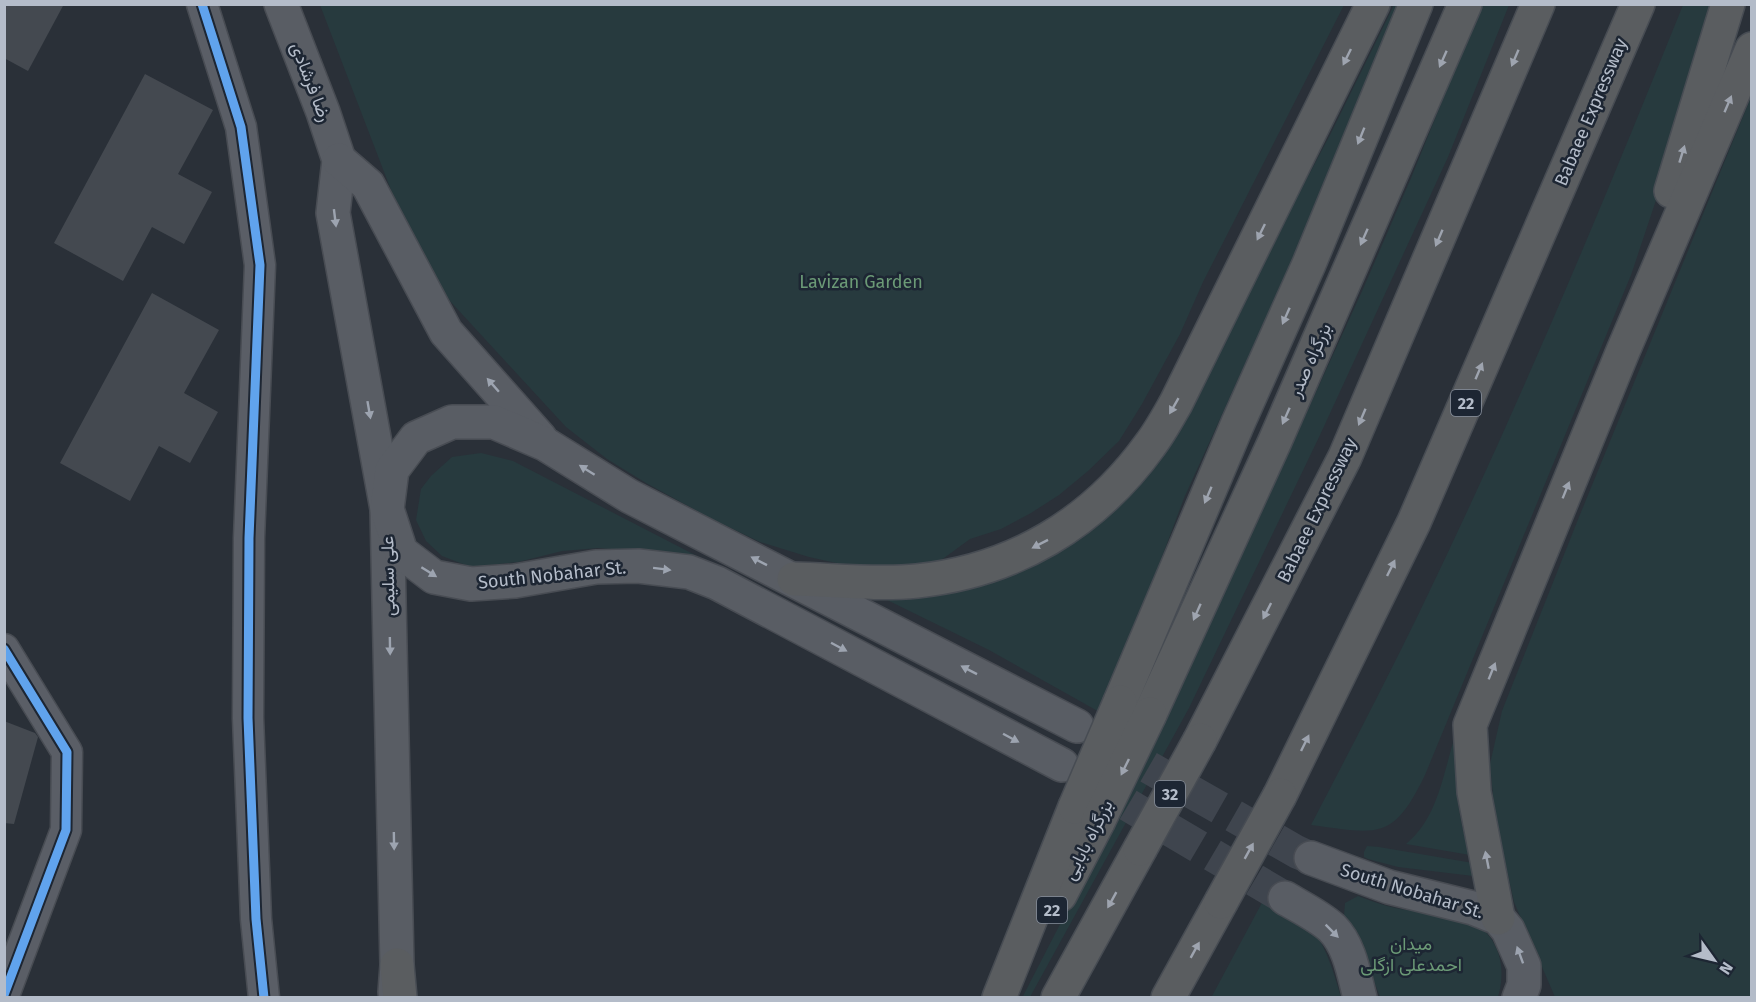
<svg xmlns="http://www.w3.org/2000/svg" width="1756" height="1002" viewBox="0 0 1756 1002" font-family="'Fira Sans',Vazirmatn,sans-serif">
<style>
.green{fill:#273a3e}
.building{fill:#444950}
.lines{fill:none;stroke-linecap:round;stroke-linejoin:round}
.secondary-tunnel{stroke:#3f454e;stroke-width:33;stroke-dasharray:33 16;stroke-linecap:butt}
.street-casing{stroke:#484c53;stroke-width:33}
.secondary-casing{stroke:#484c53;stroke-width:36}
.highway-casing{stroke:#474c53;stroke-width:36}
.street{stroke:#5a5e66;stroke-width:30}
.secondary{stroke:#595d64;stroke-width:33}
.highway{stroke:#5a5d60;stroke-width:33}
.highway-bridge-casing{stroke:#474c53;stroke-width:36;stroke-linecap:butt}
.highway-bridge{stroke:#5a5d60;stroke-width:33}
.cycleway-casing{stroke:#1d2633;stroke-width:13}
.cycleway{stroke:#60a3ed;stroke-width:9}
.oneway{fill:#9ea4af}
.oneway2{fill:#9da4b0}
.labels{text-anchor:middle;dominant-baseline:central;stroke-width:5;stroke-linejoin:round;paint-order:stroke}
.shield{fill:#1d2633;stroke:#878f9c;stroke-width:1.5}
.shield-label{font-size:16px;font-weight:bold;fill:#b4bcc9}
.street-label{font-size:18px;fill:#b4bcc9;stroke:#1d2633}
.park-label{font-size:18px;fill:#6b9a76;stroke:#1d2633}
</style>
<rect width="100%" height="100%" fill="#2a3038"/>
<g class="green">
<polygon points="320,5 1344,5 1203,282 1180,334 1142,404 1119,441 1088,471 1059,495 1031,513 1001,529 970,539 929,569 859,568 809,557 760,542 710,518 646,483 607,459 566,427 450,301 419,254 396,203"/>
<polygon points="1394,5 1404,5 1312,217 1184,498 1103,714 989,650 881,597 1062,548 1274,240 1330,135"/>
<polygon points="1481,5 1509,5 1448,157 1320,435 1189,708 1030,997 1022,998 1175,701 1363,289 1411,178"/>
<path d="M1683 5H1712L1674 146 1631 275 1425 775C1393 841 1379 834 1311 825 1348 754 1385 683 1420 611 1516 413 1601 209 1683 5Z"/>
<polygon points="1751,97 1751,997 1555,997 1514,902 1495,817 1490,764 1502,711 1579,517"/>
<polygon points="481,453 513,461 697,556 598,548 562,551 518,562 471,567 442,556 426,541 416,520 421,489 431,476 452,457"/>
<path d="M1455 736C1454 778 1457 815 1470 855L1406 844C1438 818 1443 774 1455 736Z"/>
<polygon points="1367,846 1379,847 1473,863 1473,876 1398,867 1368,859 1364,857 1364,852"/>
<path d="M1358 896C1374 902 1390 908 1407 910 1416 912 1425 911 1434 913 1444 915 1471 921 1479 926 1501 943 1506 972 1498 997H1380L1362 950 1344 916 1345 903Z"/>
<path d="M1265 897C1279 906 1296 913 1308 925 1326 943 1334 974 1341 997L1211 998Z"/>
</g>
<g class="building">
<polygon points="4,4 64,4 28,71 4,58"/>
<polygon points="145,74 213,110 178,174 212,192 184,244 152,227 123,281 54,243"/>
<polygon points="152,293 219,330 184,393 218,412 190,463 159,446 130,501 60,463"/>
<polygon points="4,721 35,733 38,737 14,824 4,823"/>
</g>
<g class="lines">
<g class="secondary-tunnel">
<polyline points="1106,743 1297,852 1311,858"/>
<polyline points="1086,780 1285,898"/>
</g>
<defs>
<g id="street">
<polyline points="202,4 241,127 260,265 249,538 248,718 256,919 264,998"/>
<polyline points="4,649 67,752 66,830 4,995"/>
</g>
<g id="secondary">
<polyline points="281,4 323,112 339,160 333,213 387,509 397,965 395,992"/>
<polyline points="339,160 368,185 446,332 540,438"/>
<polyline points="1062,765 717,583 689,572 638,566 596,567 515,581 471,584 434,577 401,552 387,509 392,470 416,438 452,422 494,422 545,444 629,496 1077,726"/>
<polyline points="1311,858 1389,887 1473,908 1498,918 1508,930 1524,966 1524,985 1519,998"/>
<path d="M1285 898C1300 907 1319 916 1332 928 1350 946 1354 975 1360 998"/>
</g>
<g id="highway">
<polyline points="1671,191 1728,4"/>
<path d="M794 579C834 580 877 585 917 581 1013 571 1093 524 1150 445 1160 432 1168 417 1176 403L1373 4"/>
<polyline points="1120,702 1238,423 1309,264 1416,4"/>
<polyline points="1150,714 1275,441 1465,4"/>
<polyline points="1200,740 1345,457 1538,4"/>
<polyline points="1280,795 1414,522 1638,4"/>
<polyline points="1060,895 1098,822"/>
<polyline points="1498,918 1474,792 1470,725 1623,351 1752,49"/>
<polyline points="397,965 400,998"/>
<polyline points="999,998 1075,807"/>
<polyline points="1058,998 1140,849"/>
<polyline points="1168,998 1221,902"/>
</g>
</defs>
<use href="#street" class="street-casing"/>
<use href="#secondary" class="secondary-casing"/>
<use href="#highway" class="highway-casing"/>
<use href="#street" class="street"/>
<use href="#secondary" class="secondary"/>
<use href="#highway" class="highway"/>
<defs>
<g id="highway-bridge">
<polyline points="1075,807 1120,702"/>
<polyline points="1098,822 1150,714"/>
<polyline points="1140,849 1200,740"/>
<polyline points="1221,902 1280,795"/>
</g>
</defs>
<use href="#highway-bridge" class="highway-bridge-casing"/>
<use href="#highway-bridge" class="highway-bridge"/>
<defs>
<g id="cycleway">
<polyline points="202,4 241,127 260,265 249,538 248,718 256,919 264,998"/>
<polyline points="4,649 67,752 66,830 4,995"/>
</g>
</defs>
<use href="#cycleway" class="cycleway-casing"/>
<use href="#cycleway" class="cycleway"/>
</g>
<defs><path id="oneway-solid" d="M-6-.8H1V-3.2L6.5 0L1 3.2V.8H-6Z" transform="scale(1.5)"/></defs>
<g class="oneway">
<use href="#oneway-solid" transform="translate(1347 57) rotate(116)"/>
<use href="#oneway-solid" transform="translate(1515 58) rotate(113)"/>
<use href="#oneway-solid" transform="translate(1443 59) rotate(114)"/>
<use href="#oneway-solid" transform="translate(1728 104) rotate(-67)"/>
<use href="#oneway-solid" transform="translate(1361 136) rotate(112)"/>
<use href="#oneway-solid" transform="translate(1682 154) rotate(-73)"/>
<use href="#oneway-solid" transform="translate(1261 232) rotate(116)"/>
<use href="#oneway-solid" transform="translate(1364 237) rotate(114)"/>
<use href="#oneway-solid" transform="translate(1439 238) rotate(113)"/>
<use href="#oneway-solid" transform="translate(1286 316) rotate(114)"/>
<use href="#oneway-solid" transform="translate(1479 371) rotate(-67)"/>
<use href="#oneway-solid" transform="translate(1174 406) rotate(120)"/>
<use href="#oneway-solid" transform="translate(1286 416) rotate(114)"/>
<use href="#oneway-solid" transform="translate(1362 417) rotate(113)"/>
<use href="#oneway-solid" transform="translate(1566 490) rotate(-68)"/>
<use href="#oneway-solid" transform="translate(1208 495) rotate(113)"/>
<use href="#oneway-solid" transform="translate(1040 544) rotate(153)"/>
<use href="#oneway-solid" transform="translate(1391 568) rotate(-64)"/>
<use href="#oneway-solid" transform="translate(1267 611) rotate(117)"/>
<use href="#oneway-solid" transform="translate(1197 612) rotate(114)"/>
<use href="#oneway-solid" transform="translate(1492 671) rotate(-68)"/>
<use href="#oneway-solid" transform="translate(1305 743) rotate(-64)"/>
<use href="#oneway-solid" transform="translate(1125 767) rotate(116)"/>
<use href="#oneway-solid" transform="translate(1249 851) rotate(-61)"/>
<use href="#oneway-solid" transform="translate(1487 860) rotate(-101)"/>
<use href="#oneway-solid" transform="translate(1112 900) rotate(119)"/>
<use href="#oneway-solid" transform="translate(1195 950) rotate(-61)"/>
</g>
<g class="oneway2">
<use href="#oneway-solid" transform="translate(335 218) rotate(83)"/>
<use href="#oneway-solid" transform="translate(493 385) rotate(-131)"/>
<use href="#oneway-solid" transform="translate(369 410) rotate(80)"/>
<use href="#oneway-solid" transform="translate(587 470) rotate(-148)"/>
<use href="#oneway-solid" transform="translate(759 561) rotate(-153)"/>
<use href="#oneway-solid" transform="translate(662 569) rotate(7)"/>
<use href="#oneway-solid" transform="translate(429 572) rotate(32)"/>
<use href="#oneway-solid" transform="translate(390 646) rotate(89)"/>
<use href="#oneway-solid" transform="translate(839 647) rotate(28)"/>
<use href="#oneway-solid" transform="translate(969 670) rotate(-153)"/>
<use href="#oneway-solid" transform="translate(1011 738) rotate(28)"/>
<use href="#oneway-solid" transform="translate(394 841) rotate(89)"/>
<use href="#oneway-solid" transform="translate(1332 931) rotate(45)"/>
<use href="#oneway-solid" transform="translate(1520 955) rotate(-110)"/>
</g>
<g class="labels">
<g class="shield">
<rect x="1451" y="390" width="30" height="26" rx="4.5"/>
<rect x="1155" y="781" width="30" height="26" rx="4.5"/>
<rect x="1037" y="897" width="30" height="26" rx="4.5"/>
</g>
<g class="shield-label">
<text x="1466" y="403">22</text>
<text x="1170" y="794">32</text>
<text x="1052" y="910">22</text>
</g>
<g class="street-label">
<text transform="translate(311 82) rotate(69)">رضا فرشادی</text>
<text transform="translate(1591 112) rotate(-67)">Babaee Expressway</text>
<text transform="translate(1310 360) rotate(-66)">بزرگراه صدر</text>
<text transform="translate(1317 510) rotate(-64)">Babaee Expressway</text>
<text transform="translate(552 575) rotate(-6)">South Nobahar St.</text>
<text transform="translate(388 576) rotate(-91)">علی سلیمی</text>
<text transform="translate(1088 840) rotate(-63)">بزرگراه بابایی</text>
<text transform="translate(1412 891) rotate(17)">South Nobahar St.</text>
</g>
<g class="park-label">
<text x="861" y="282">Lavizan Garden</text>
<text x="1411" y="944">میدان<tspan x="1411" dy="21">احمدعلی ازگلی</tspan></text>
</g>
</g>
<rect width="1756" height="1002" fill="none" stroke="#b4bcc9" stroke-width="12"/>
<g transform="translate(1714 960) rotate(124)" stroke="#1d2633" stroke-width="4.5" paint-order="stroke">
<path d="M0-4.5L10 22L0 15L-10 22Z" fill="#b4bcc9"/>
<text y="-9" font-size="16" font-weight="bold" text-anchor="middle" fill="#b4bcc9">N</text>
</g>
</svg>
